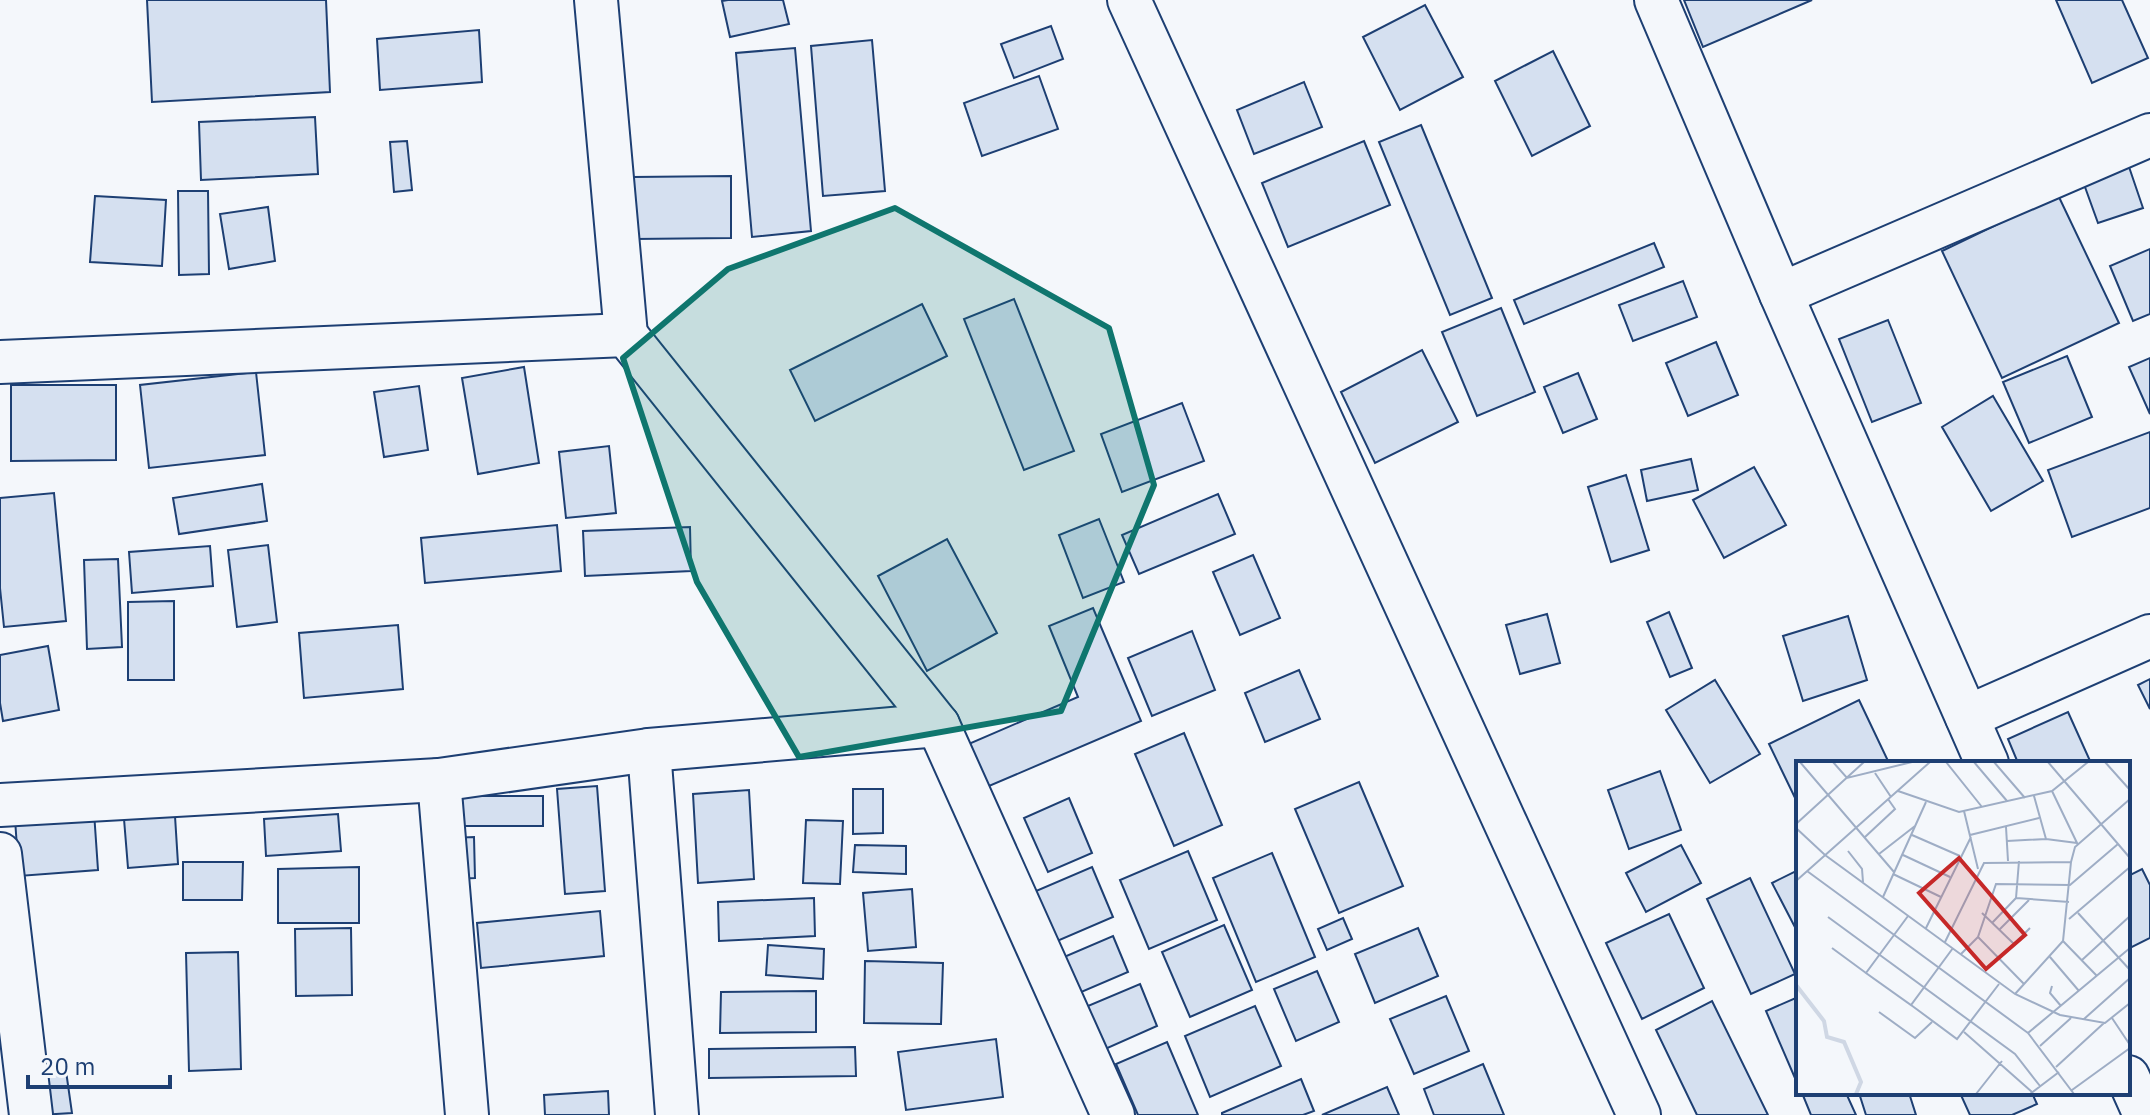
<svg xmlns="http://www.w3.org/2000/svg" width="2150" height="1115" viewBox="0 0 2150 1115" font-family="'IBM Plex Sans',sans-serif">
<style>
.building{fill:#d5e0f0;stroke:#1d3f73;stroke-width:2}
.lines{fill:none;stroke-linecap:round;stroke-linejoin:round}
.minor-casing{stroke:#1d3f73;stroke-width:46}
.minor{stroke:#f4f7fb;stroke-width:42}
.marked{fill:#0f766e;fill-opacity:0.2;stroke:#0f766e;stroke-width:6;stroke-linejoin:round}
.inset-river{fill:none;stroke:#cfd7e4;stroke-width:4}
.inset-road{fill:none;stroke:#9eadc5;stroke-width:2}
.view{fill:#c62828;fill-opacity:0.15;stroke:#c62828;stroke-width:4}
.inset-edge{fill:none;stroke:#1d3f73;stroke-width:4}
</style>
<rect width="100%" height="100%" fill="#f4f7fb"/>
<g class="building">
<polygon points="147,0 326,0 330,92 152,102"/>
<polygon points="728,0 783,0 789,24 730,37 722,1"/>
<polygon points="1684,0 1812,0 1703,47"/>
<polygon points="2056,0 2122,0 2148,58 2092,83"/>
<polygon points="1425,5 1463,77 1400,110 1363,37"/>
<polygon points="1051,26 1063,59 1014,78 1001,44"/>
<polygon points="479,30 482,82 380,90 377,39"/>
<polygon points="872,40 885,191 823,196 811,46"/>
<polygon points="795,48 811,231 752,237 736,53"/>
<polygon points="1553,51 1590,126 1532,156 1495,81"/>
<polygon points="1039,76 1058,129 982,156 964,103"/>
<polygon points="1304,82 1322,127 1254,154 1237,110"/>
<polygon points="315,117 318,174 201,180 199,122"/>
<polygon points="1421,125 1492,298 1450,315 1379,142"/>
<polygon points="407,141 412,190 394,192 390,142"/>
<polygon points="1364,141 1390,205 1288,247 1262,183"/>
<polygon points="2127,161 2143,208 2098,223 2081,176"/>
<polygon points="731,176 731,238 634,239 633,177"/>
<polygon points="178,191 208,191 209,274 179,275"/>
<polygon points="2058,195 2119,323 2002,378 1942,251"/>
<polygon points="95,196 166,200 162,266 90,262"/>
<polygon points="268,207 275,261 229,269 220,214"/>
<polygon points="1654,243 1664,267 1524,324 1514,300"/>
<polygon points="2150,249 2150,314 2133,321 2110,266"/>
<polygon points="1683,281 1697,317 1633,341 1619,305"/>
<polygon points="1014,299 1074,451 1024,470 964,319"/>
<polygon points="922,304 947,356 815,421 790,370"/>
<polygon points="1501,308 1535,392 1477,416 1442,332"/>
<polygon points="1888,320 1921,403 1872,422 1839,339"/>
<polygon points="1716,342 1738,395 1688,416 1666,363"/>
<polygon points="1422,350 1458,422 1375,463 1341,392"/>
<polygon points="2067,356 2092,417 2029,443 2003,382"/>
<polygon points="2150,358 2150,414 2129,367"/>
<polygon points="524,367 539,463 478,474 462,378"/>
<polygon points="256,372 265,455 149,468 140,385"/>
<polygon points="1578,373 1597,419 1563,433 1544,387"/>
<polygon points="11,385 116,385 116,460 11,461"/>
<polygon points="419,386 428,450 384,457 374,392"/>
<polygon points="1993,396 2043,481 1991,511 1942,427"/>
<polygon points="1182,403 1204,461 1122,492 1101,434"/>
<polygon points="2150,432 2150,508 2072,537 2048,470"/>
<polygon points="609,446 616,513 566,518 559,452"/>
<polygon points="1691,459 1698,490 1647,501 1641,470"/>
<polygon points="1754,467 1786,525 1724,558 1693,500"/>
<polygon points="1626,475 1649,550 1611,562 1588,487"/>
<polygon points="262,484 267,521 179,534 173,498"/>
<polygon points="54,493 66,621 4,627 0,588 0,498"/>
<polygon points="1218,494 1235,534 1139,574 1122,535"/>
<polygon points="1099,519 1124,582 1083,598 1059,535"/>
<polygon points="557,525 561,571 425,583 421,538"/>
<polygon points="690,527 691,571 585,576 583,531"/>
<polygon points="947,539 997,633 927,671 878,576"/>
<polygon points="268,545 277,622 237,627 228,550"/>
<polygon points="210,546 213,586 132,593 129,552"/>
<polygon points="1253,555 1280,618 1240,635 1213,572"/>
<polygon points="118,559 122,647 87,649 84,560"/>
<polygon points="174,601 174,680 128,680 128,602"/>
<polygon points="1093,608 1141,721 975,792 957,749 1078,697 1049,626"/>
<polygon points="1669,612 1692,668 1670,677 1647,622"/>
<polygon points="1547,614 1560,663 1520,674 1506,625"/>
<polygon points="1848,616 1867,680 1803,701 1783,636"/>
<polygon points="398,625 403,689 304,698 299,633"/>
<polygon points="1192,631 1215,690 1152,716 1128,658"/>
<polygon points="48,646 59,710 3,721 0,703 0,655"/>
<polygon points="1299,670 1320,719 1265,742 1245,693"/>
<polygon points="2150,679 2150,709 2138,685"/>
<polygon points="1715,680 1760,754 1710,783 1666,710"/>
<polygon points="1859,700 1889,763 1798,763 1798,804 1769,744"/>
<polygon points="2068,712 2091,763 2018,763 2008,739"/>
<polygon points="1184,733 1222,825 1174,846 1135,754"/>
<polygon points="1660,771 1681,830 1629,849 1608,790"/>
<polygon points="1359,782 1403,886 1339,913 1295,809"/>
<polygon points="597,786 605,891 565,894 557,789"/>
<polygon points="853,789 883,789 883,833 853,834"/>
<polygon points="749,790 754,879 698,883 693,794"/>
<polygon points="460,796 543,796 543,826 461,826"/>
<polygon points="1069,798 1092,853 1048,872 1024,818"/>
<polygon points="94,812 98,870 19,876 15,819"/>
<polygon points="338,814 341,851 266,856 264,819"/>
<polygon points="175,816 178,864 128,868 124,819"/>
<polygon points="806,820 843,821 840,884 803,883"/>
<polygon points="474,837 475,878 454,879 452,838"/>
<polygon points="855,845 906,846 906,874 853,872"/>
<polygon points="1681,845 1701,883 1646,912 1626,873"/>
<polygon points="1188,851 1217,920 1149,949 1120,880"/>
<polygon points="1272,853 1315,957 1256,982 1213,878"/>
<polygon points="183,862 243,862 242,900 183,900"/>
<polygon points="359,867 359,923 278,923 278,869"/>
<polygon points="1092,867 1113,917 1034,951 1013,901"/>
<polygon points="2142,869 2150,885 2150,938 2128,949 2128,876"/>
<polygon points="1798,870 1798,933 1772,883"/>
<polygon points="1750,878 1795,974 1751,994 1707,899"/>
<polygon points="912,889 916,947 868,951 863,893"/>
<polygon points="814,898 815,936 719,941 718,902"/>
<polygon points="600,911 604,956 481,968 477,923"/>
<polygon points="1669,914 1704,988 1642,1019 1606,943"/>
<polygon points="1343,918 1352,939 1327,950 1318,929"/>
<polygon points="1224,925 1252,990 1190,1017 1162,952"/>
<polygon points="351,928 352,995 296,996 295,929"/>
<polygon points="1418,928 1438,976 1375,1003 1355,954"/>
<polygon points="1113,936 1128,972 1079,993 1064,957"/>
<polygon points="768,945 824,949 823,979 766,975"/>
<polygon points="238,952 241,1069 189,1071 186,953"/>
<polygon points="865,961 943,963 941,1024 864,1023"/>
<polygon points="1317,971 1339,1022 1296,1041 1274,989"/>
<polygon points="1140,984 1157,1026 1094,1054 1076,1011"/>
<polygon points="816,991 816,1032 720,1033 721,992"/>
<polygon points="1446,996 1469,1051 1414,1074 1390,1019"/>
<polygon points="1798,997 1798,1085 1766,1011"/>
<polygon points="1712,1001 1768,1115 1697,1115 1656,1030"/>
<polygon points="1255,1006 1281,1066 1210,1097 1185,1036"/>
<polygon points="996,1039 1003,1097 906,1110 898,1052"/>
<polygon points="1167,1042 1198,1115 1138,1115 1116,1064"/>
<polygon points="855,1047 856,1076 709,1078 709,1049"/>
<polygon points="1483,1064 1504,1115 1434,1115 1424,1089"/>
<polygon points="66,1071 72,1113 40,1115 34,1077"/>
<polygon points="1301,1079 1314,1111 1303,1115 1222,1115 1222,1113"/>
<polygon points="1387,1087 1399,1115 1322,1115"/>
<polygon points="608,1091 609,1115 545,1115 544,1095"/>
<polygon points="1802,1093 1846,1093 1856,1115 1811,1115"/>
<polygon points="1859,1093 1909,1093 1916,1115 1866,1115"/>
<polygon points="1960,1093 2032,1093 2037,1104 2012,1115 1970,1115"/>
</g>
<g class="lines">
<defs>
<g id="minor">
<polyline points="596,0 626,335"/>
<polyline points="1129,0 1639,1115"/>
<polyline points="1656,0 1781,294 1987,763"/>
<polyline points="1781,294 2150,135"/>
<polyline points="0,362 626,335 938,725 1113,1115"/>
<polyline points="1967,717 2150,636"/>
<polyline points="649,750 677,1115"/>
<polyline points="439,780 467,1115"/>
<polyline points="0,805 439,780 649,750 938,725"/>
<polyline points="0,854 31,1115"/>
<polyline points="2128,1077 2145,1115"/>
</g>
</defs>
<use href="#minor" class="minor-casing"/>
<use href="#minor" class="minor"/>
</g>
<path class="marked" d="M895 208 1109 328 1154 485 1061 711 799 757 697 582 623 358 728 269Z"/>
<g transform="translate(1796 761)">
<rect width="334" height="334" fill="#f4f7fb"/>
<path class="inset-river" d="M0 224 28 260 31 276 48 281 65 321 60 333"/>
<path class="inset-road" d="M4 1 98 111M37 1 51 17 116 1M150 1 186 46M178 1 211 40M198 1 229 37M252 1 334 97M309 1 334 29M79 12 95 36M102 30 163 51 256 30 292 1M256 30 282 84M168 50 182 108M0 63 68 1M210 66 212 100M0 67 29 94 219 233 264 254 309 262 334 242M116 74 164 95M174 74 243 57M69 76 99 48 92 38M250 78 281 82M211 80 250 78 238 35M52 90 66 108 67 121M83 93 119 65M107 94 154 116M11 110 232 272M97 113 145 136M0 120 134 1M87 136 130 41M220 137 273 141M186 152 218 183M282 152 334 209M112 155 70 212 115 244 157 187M32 156 219 293 244 325M273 158 334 106M196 162 220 137 223 100M130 167 175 76M204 168 233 139M267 180 301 215M149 181 188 102 275 101 279 86 334 38M36 187 70 212M165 193 182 176M254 196 283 230M203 198 234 167M286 199 334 155M228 223 182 176 200 123 274 124 322 83M256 225 254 232 265 245M219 233 267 180 275 101M115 244 161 278 203 223M83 251 119 277 136 261M316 257 334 284M288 258 334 217M168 271 236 331M244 285 275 257M260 306 308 262M276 329 334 287M180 333 206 300M234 333 263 311M278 333 232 272 334 187"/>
<path class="view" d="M163 97 229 174 190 208 123 132Z"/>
<rect width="334" height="334" class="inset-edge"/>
</g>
<path d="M28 1075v12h142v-12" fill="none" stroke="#1d3f73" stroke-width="4"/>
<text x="40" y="1075" font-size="24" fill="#1d3f73" stroke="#f4f7fb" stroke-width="6" paint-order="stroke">20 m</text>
</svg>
